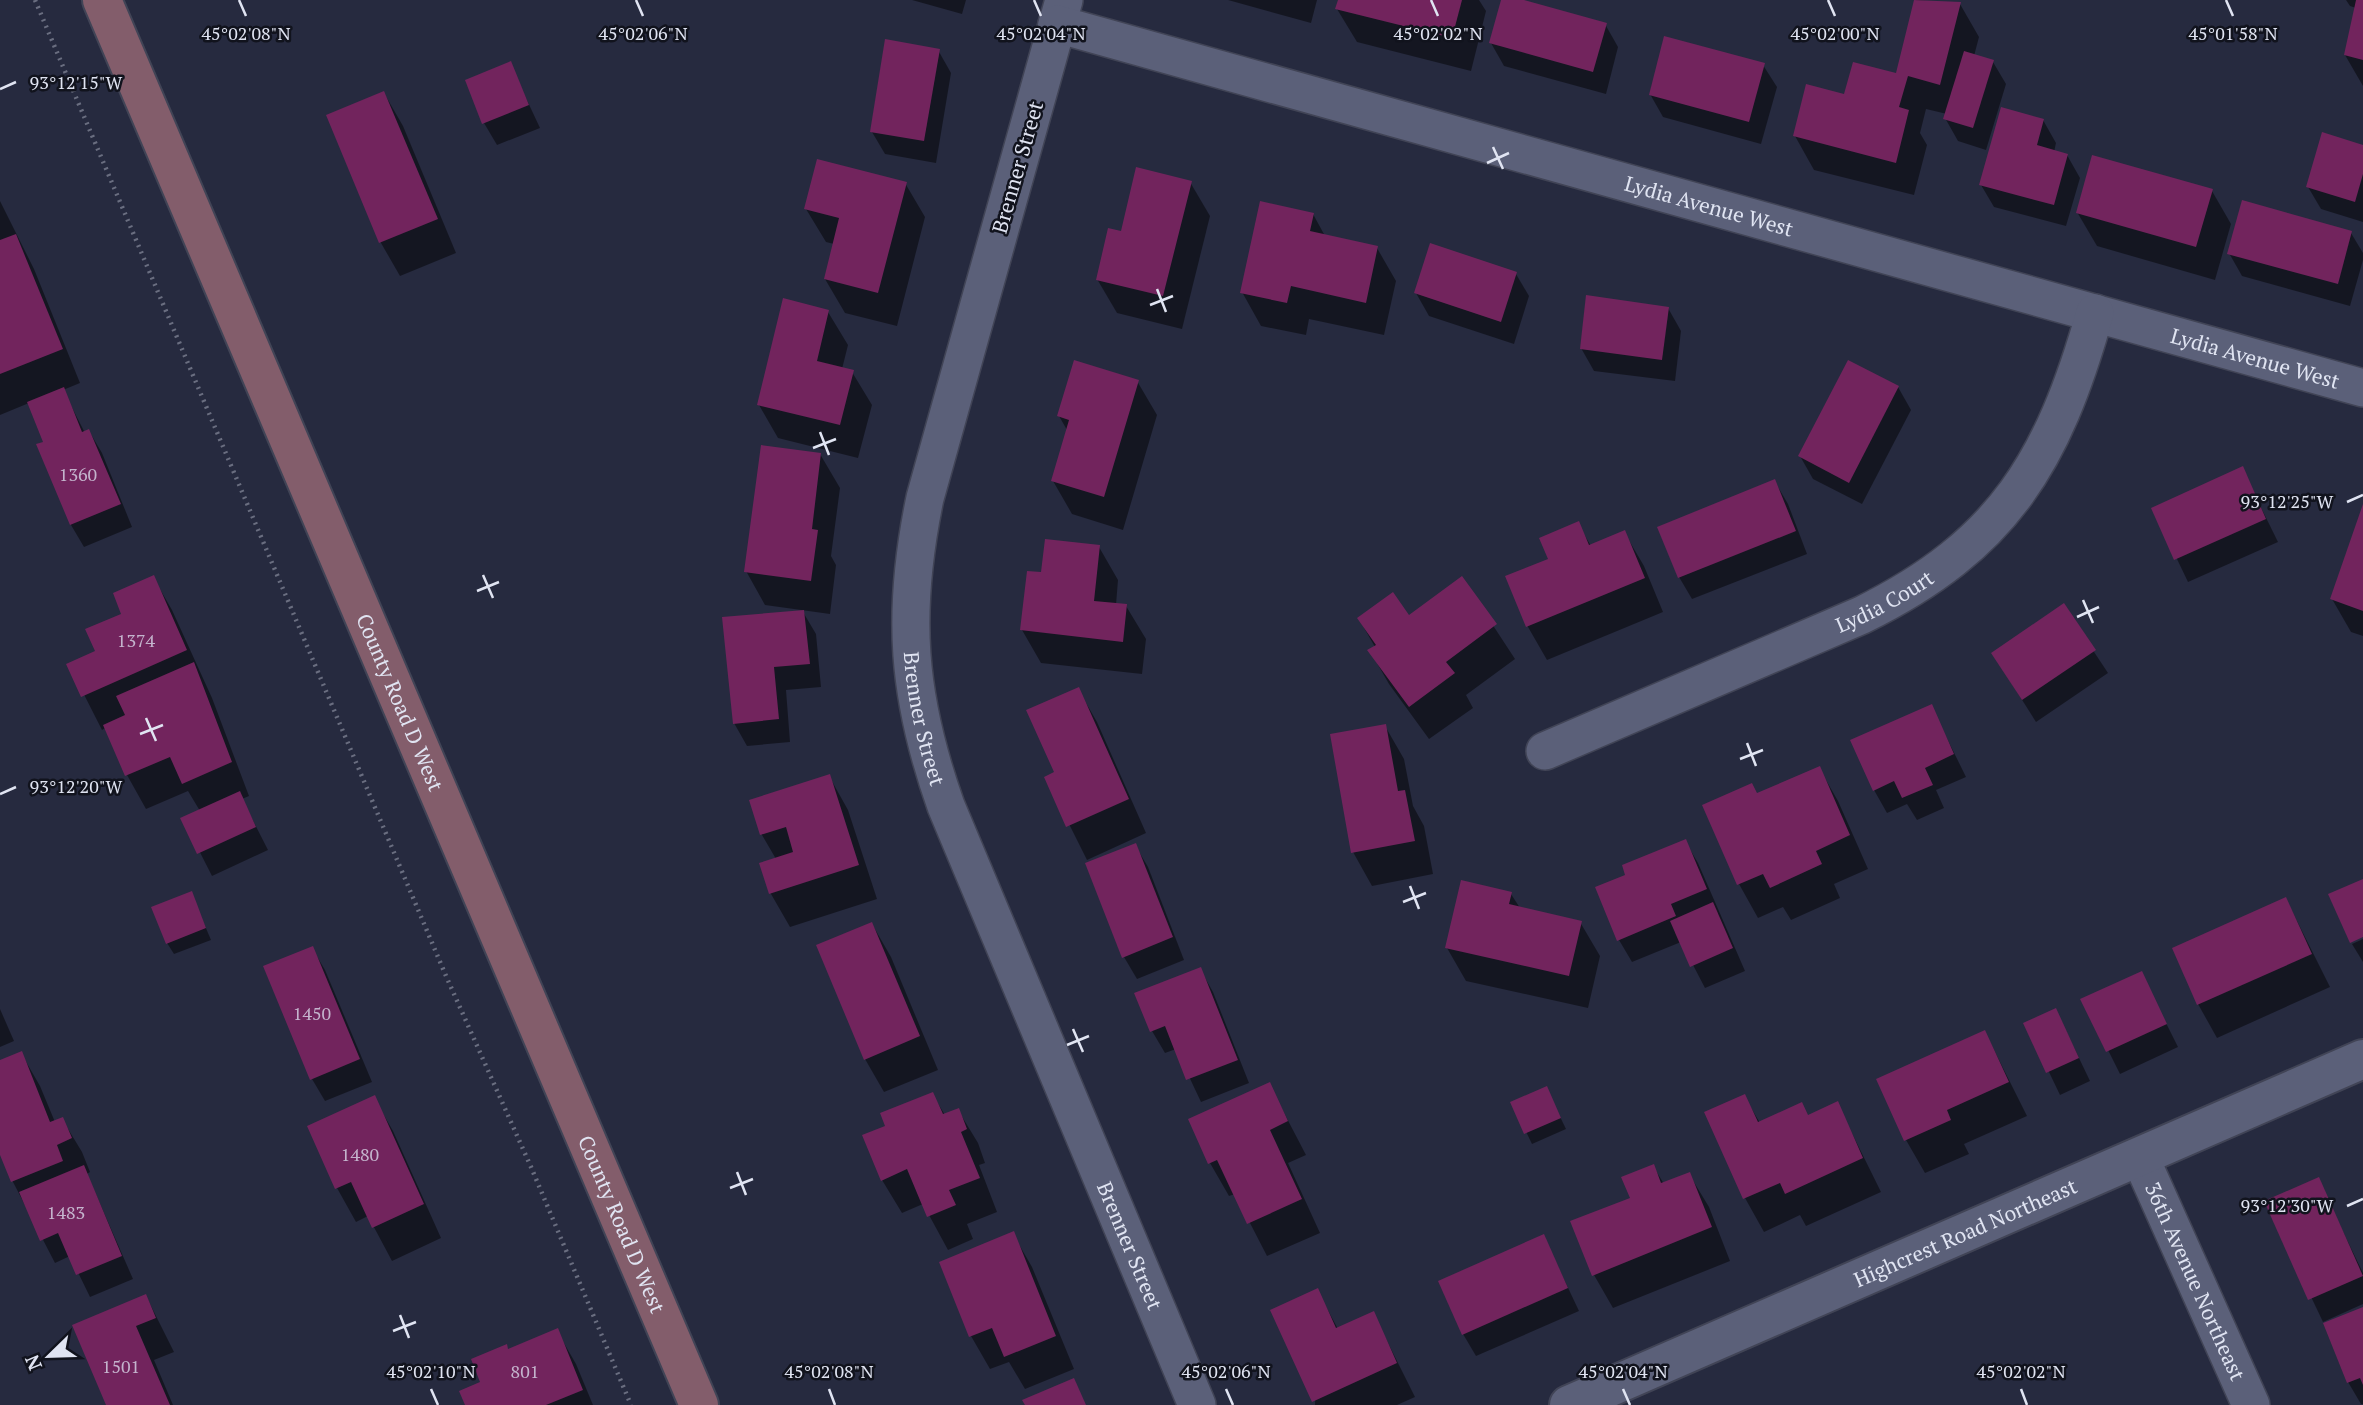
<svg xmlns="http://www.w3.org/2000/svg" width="2363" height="1405" viewBox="0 0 2363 1405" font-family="'PT Serif',serif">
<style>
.shadow{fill:#0007}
.building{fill:#72245d}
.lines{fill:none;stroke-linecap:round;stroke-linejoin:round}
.minor-casing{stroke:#414456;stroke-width:40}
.tertiary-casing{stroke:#414456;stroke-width:42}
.secondary-casing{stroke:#414456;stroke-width:42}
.path{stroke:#6a6e80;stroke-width:4.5;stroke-dasharray:2 5;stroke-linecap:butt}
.minor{stroke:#5b6079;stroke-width:37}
.tertiary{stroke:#5b6079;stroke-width:38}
.secondary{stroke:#835d6b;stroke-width:38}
.ticks{fill:none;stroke:#e0e4f2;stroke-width:2.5}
.labels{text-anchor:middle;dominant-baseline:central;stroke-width:5;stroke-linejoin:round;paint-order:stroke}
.number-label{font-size:18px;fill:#c4b4cd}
.street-label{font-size:21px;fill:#e0e4f2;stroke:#11131d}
.ticks-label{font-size:18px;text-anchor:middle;fill:#e0e4f2;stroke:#11131d;stroke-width:5;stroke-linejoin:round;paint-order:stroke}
</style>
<rect width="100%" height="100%" fill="#262a3f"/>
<g class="shadow">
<polygon points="912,0 966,0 962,14"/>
<polygon points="1228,0 1317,0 1311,23"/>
<polygon points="1339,0 1479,0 1486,11 1471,71 1357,42 1337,9"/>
<polygon points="1503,0 1517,0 1605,24 1618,47 1606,94 1504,66 1491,43"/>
<polygon points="1916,0 1960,4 1979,37 1974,56 1993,62 2006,84 1986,150 1958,141 1945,118 1947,114 1926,109 1920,133 1927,145 1914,195 1814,170 1795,136 1846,96 1897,75"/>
<polygon points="2346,0 2363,0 2363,86 2345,55 2356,8 2350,6"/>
<polygon points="938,50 951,73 936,163 885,154 872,132"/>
<polygon points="510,64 540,128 497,145 484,123"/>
<polygon points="1763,65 1777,87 1761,144 1663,117 1650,94"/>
<polygon points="384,93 403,126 456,253 400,276 381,243 328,116"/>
<polygon points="2043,120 2056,143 2054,152 2067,155 2080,178 2066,226 1994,207 1981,185"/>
<polygon points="2363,146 2363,222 2321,209 2308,187"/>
<polygon points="1190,182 1210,216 1182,329 1117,313 1097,279 1122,234"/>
<polygon points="905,183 925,217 897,326 845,313 825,279 834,244 826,242 806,209"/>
<polygon points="2212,191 2231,224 2215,280 2097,246 2077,212"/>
<polygon points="0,201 34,269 80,383 63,390 85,433 89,431 102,453 132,527 84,547 71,525 38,445 45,443 29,403 0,415"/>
<polygon points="1313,214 1325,236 1377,248 1396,281 1384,335 1309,319 1306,335 1261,326 1242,292"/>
<polygon points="2351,233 2363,253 2363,260 2350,306 2242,276 2229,253"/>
<polygon points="1516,274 1529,296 1514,344 1429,316 1416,293"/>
<polygon points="1668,308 1681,331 1675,381 1594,371 1581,348"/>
<polygon points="828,312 848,345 842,369 852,372 872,405 858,458 778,438 759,405"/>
<polygon points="1137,381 1157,415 1123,530 1072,514 1053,481 1067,430 1059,416"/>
<polygon points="1898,387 1911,410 1862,504 1813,479 1800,456"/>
<polygon points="820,454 840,488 831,556 836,565 830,614 765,605 746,571"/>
<polygon points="2242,469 2278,542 2188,582 2153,509"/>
<polygon points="1775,482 1788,504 1807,554 1692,599 1679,577"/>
<polygon points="2363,508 2363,636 2351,632 2332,599"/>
<polygon points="1578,524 1591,546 1624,532 1644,566 1663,612 1547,660 1528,627 1508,577 1550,560"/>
<polygon points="1099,547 1118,580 1116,605 1126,606 1146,639 1142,674 1041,663 1022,630 1043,574"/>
<polygon points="153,577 172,610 212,698 249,796 242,799 268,850 212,876 183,819 200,811 188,791 146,809 127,775 107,727 102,730 69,665 97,652"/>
<polygon points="1462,578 1515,659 1466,695 1473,708 1429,739 1389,684 1370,651 1375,647 1359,619 1409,617"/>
<polygon points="2063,605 2108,673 2036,722 1993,654"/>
<polygon points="803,612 816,634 821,687 786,690 790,742 747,746 734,723"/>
<polygon points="1078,689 1097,722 1146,833 1087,860 1046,778 1057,773"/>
<polygon points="1931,706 1966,777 1936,790 1944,808 1917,820 1907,804 1887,813 1874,790"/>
<polygon points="1385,726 1404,759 1413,806 1424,826 1433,874 1372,886 1353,852"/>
<polygon points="1819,768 1838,801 1868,869 1834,884 1840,898 1791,920 1783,907 1758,918 1739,884 1704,806 1757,795"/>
<polygon points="829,776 848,810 877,899 790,927 771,894 761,864 776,859 762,835 751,801"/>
<polygon points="1685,841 1698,863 1745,971 1705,988 1681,942 1632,962 1619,940 1627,876"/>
<polygon points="1135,845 1148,867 1184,960 1137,979 1124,957"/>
<polygon points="191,893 211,940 174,954 167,943"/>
<polygon points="1511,894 1520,908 1580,922 1600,956 1588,1008 1466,981 1447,948"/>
<polygon points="2286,899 2330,987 2217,1038 2198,1004"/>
<polygon points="872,924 891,957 938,1070 884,1092 865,1059"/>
<polygon points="2363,939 2363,962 2352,944"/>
<polygon points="312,948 325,970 372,1082 325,1101 312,1079"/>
<polygon points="1200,969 1213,992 1249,1083 1201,1102 1176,1049 1165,1053 1152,1031"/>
<polygon points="2141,973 2178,1047 2120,1074 2083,1000"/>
<polygon points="0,1009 14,1041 0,1047"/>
<polygon points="2056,1010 2090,1081 2060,1095 2026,1024"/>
<polygon points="1985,1032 2027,1116 1964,1144 1969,1154 1925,1173 1906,1140"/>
<polygon points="21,1053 40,1086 55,1122 62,1119 82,1152 90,1172 87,1174 133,1279 90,1297 70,1256 55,1263 13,1182 0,1150 0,1062"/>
<polygon points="1269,1084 1306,1155 1288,1163 1320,1233 1267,1256 1235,1194 1229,1196 1210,1163 1191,1120"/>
<polygon points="1546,1088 1566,1129 1532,1144 1512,1103"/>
<polygon points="932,1094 945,1115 958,1110 978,1143 985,1163 979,1165 997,1212 967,1224 973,1239 948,1250 923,1204 902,1213 882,1180 888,1127"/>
<polygon points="1744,1096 1760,1123 1809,1116 1837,1103 1881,1192 1806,1226 1800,1215 1764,1232 1745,1198 1707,1113"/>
<polygon points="374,1098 393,1131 441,1238 392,1261 368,1216 356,1222 337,1188 309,1127"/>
<polygon points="1653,1166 1664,1184 1689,1174 1709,1207 1730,1261 1613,1308 1594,1275 1632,1199"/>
<polygon points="2318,1180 2363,1273 2363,1304 2323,1322 2266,1202"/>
<polygon points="1013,1234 1032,1267 1074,1369 1025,1389 1009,1362 990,1369 971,1336"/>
<polygon points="1544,1237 1579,1311 1476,1356 1463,1334"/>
<polygon points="1317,1290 1338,1329 1373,1313 1415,1397 1397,1405 1315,1405"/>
<polygon points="146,1296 174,1352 154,1360 173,1405 108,1405"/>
<polygon points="2363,1309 2363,1404 2361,1404 2348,1382"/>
<polygon points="557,1331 576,1364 593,1405 467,1405 508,1351"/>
</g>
<g class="building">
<polygon points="1338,0 1462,0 1452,38 1335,9"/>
<polygon points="1501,0 1524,0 1607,23 1593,72 1489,43"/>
<polygon points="1914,0 1961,2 1940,85 1908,76 1899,107 1909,110 1896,163 1793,136 1806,84 1844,94 1853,62 1896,73"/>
<polygon points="2356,0 2363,0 2363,60 2344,55"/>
<polygon points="1664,36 1765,63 1749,122 1649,95"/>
<polygon points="885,39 940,49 924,141 870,132"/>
<polygon points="1964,51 1994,60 1973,128 1943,119"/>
<polygon points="511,61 529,105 482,124 465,80"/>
<polygon points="384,91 438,219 379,243 326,115"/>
<polygon points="2001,107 2044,119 2037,145 2068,154 2054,205 1979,185"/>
<polygon points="2322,132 2363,145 2363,174 2355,202 2306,187"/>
<polygon points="2092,155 2213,189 2196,247 2076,213"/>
<polygon points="817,159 907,182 878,293 824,279 839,218 804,209"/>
<polygon points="1136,167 1192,181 1163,296 1096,280 1108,228 1121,231"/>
<polygon points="2242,200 2352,231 2338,284 2227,254"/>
<polygon points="1260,201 1314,213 1310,231 1378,246 1366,303 1291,286 1287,303 1240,293"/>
<polygon points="16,234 63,349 0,374 0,240"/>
<polygon points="1430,243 1517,272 1501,322 1414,293"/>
<polygon points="1586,295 1669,307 1662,360 1580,349"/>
<polygon points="783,298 829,310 817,361 854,370 840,425 757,405"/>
<polygon points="1074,360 1139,380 1104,497 1051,481 1069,420 1057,416"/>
<polygon points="1848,360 1899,386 1849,483 1798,456"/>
<polygon points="64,387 82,432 89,429 121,504 70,525 36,444 43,442 27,402"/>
<polygon points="761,445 821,453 812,529 818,530 811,581 744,572"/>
<polygon points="2243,466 2266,519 2174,560 2151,508"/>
<polygon points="1775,479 1796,531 1678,578 1657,527"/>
<polygon points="2363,504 2363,611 2330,599"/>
<polygon points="1579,521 1589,545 1625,530 1645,578 1526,627 1505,576 1548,559 1539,538"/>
<polygon points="1045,539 1100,545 1094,601 1127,604 1123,642 1020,630 1027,571 1041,572"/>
<polygon points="154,575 187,650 81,697 66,664 95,651 85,629 121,614 113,593"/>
<polygon points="1462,576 1497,624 1446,662 1455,673 1409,707 1367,650 1376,645 1357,618 1393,592 1409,615"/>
<polygon points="2064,603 2096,650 2022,700 1991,653"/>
<polygon points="804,610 810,664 774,667 779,719 733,724 722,617"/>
<polygon points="194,662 232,762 182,784 170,757 125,776 103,725 125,715 116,696"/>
<polygon points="1079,687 1129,799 1066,827 1044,777 1054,772 1026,710"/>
<polygon points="1932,704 1954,754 1925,768 1933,785 1902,798 1894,781 1873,791 1850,740"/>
<polygon points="1386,724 1398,791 1405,790 1415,841 1351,853 1330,734"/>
<polygon points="1820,766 1850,835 1816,851 1822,864 1770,888 1763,874 1737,885 1702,805 1752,783 1757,793"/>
<polygon points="830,774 859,865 769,894 759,863 793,852 786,827 760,835 749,800"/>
<polygon points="240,791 256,827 197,854 180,818"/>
<polygon points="1686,839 1707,889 1671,904 1676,916 1617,941 1595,887 1625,875 1622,865"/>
<polygon points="1136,843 1173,937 1122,958 1085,863"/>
<polygon points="2363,879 2363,937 2350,943 2328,894"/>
<polygon points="1461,880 1512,892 1509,904 1582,921 1569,976 1445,948"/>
<polygon points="192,891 206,928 166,944 151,907"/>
<polygon points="2286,897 2312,954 2197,1005 2172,948"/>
<polygon points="1713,902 1733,948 1690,967 1670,921"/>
<polygon points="872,922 920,1036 864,1060 816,945"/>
<polygon points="313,946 360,1059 310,1080 263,966"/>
<polygon points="1201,967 1238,1060 1186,1080 1165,1026 1150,1032 1134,993"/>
<polygon points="2142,971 2167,1024 2106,1052 2080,999"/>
<polygon points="2056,1008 2079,1058 2046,1073 2023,1023"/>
<polygon points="1985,1030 2009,1082 1947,1110 1951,1120 1904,1141 1876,1079"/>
<polygon points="22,1051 50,1122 63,1117 72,1138 57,1145 63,1161 11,1182 0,1155 0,1060"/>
<polygon points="1270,1082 1288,1121 1270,1130 1302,1199 1247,1224 1217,1160 1208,1164 1188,1119"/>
<polygon points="1547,1086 1561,1118 1524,1134 1510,1102"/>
<polygon points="933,1092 943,1114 959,1108 967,1129 961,1132 980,1178 949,1190 956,1205 927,1217 907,1169 881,1181 862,1135 885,1126 880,1113"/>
<polygon points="1745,1094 1758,1122 1802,1102 1808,1115 1838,1101 1863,1158 1785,1194 1780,1183 1743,1199 1704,1112"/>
<polygon points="375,1095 424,1204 372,1228 351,1182 335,1189 307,1126"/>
<polygon points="1654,1164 1661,1183 1690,1172 1712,1227 1592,1276 1570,1221 1630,1198 1621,1177"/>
<polygon points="84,1165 122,1256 76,1275 58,1233 40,1241 19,1192"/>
<polygon points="2319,1177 2363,1276 2308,1300 2264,1201"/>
<polygon points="1014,1231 1056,1336 1004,1357 992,1328 969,1337 939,1262"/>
<polygon points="1544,1234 1568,1288 1462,1335 1438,1281"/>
<polygon points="1318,1288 1336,1328 1374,1311 1397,1363 1312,1402 1270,1310"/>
<polygon points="146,1294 156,1318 136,1326 170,1405 106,1405 72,1325"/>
<polygon points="2363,1307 2363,1385 2360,1378 2347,1383 2323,1323"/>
<polygon points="558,1328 583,1390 546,1405 465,1405 459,1391 480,1382 471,1359 507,1344 508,1349"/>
<polygon points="1074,1378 1086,1405 1025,1405 1022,1400"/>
</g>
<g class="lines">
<defs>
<g id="minor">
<path id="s1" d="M1064 0 925 498C901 613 907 696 946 806L1197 1405"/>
<path id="s2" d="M1057 24 2363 388"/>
<path id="s3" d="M1545 751 1862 615C2004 545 2053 461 2095 313"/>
<path id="s4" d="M2140 1157 2251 1405"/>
</g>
<g id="tertiary">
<path id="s5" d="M1569 1405 2363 1059"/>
</g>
<g id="secondary">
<path id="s6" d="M102 0 699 1405"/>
</g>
</defs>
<use href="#minor" class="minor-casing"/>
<use href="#tertiary" class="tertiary-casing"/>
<use href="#secondary" class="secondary-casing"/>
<polyline class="path" points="35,0 446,976 531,1167 631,1405"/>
<use href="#minor" class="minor"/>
<use href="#tertiary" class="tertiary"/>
<use href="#secondary" class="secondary"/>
</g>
<path class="ticks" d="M239 0 246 16M636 0 643 16M1034 0 1041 16M1431 0 1438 16M1828 0 1835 16M2226 0 2233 16M0 89 16 82M1493 147 1503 169M1487 163 1509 153M1157 289 1166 312M1150 305 1173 296M820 432 829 455M813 448 836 439M2347 502 2363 495M483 575 493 598M477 591 499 582M2083 600 2093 623M2077 617 2099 607M146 718 156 741M140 734 163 725M1747 743 1756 766M1740 759 1763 750M0 794 16 787M1410 886 1419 909M1403 902 1426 893M1073 1029 1083 1052M1067 1045 1089 1036M737 1172 746 1195M730 1188 753 1179M2347 1206 2363 1199M400 1315 409 1338M393 1331 416 1322M431 1389 438 1405M829 1389 835 1405M1226 1389 1233 1405M1623 1389 1630 1405M2021 1389 2027 1405"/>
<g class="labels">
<g class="number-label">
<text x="78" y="474">1360</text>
<text x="136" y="640">1374</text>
<text x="312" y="1013">1450</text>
<text x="360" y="1154">1480</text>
<text x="66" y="1212">1483</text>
<text x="121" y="1366">1501</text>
<text x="525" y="1371">801</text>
</g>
<g class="street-label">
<text transform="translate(1017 167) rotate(-74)">Brenner Street</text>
<text stroke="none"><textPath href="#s2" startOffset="677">Lydia Avenue West</textPath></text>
<text stroke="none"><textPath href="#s2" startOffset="1244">Lydia Avenue West</textPath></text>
<text stroke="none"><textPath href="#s3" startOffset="371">Lydia Court</textPath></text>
<text stroke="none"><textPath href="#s6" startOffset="763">County Road D West</textPath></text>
<text stroke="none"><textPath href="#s1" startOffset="740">Brenner Street</textPath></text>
<text stroke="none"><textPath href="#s6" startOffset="1330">County Road D West</textPath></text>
<text stroke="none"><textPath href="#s5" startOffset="432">Highcrest Road Northeast</textPath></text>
<text stroke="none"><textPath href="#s1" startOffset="1307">Brenner Street</textPath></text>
<text stroke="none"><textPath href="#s4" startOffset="136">36th Avenue Northeast</textPath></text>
</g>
</g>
<g class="ticks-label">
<text x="246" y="40">45°02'08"N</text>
<text x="643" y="40">45°02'06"N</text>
<text x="1041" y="40">45°02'04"N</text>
<text x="1438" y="40">45°02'02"N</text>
<text x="1835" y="40">45°02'00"N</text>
<text x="2233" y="40">45°01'58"N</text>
<text x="76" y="89">93°12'15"W</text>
<text x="2287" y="508">93°12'25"W</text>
<text x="76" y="793">93°12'20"W</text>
<text x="2287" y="1212">93°12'30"W</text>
<text x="431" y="1378">45°02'10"N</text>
<text x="829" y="1378">45°02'08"N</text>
<text x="1226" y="1378">45°02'06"N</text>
<text x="1623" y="1378">45°02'04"N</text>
<text x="2021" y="1378">45°02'02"N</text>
</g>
<g transform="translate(49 1356) rotate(247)" stroke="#11131d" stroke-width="5" paint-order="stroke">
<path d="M0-5L12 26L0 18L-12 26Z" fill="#e0e4f2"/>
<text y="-10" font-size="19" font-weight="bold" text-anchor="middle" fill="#e0e4f2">N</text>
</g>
</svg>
